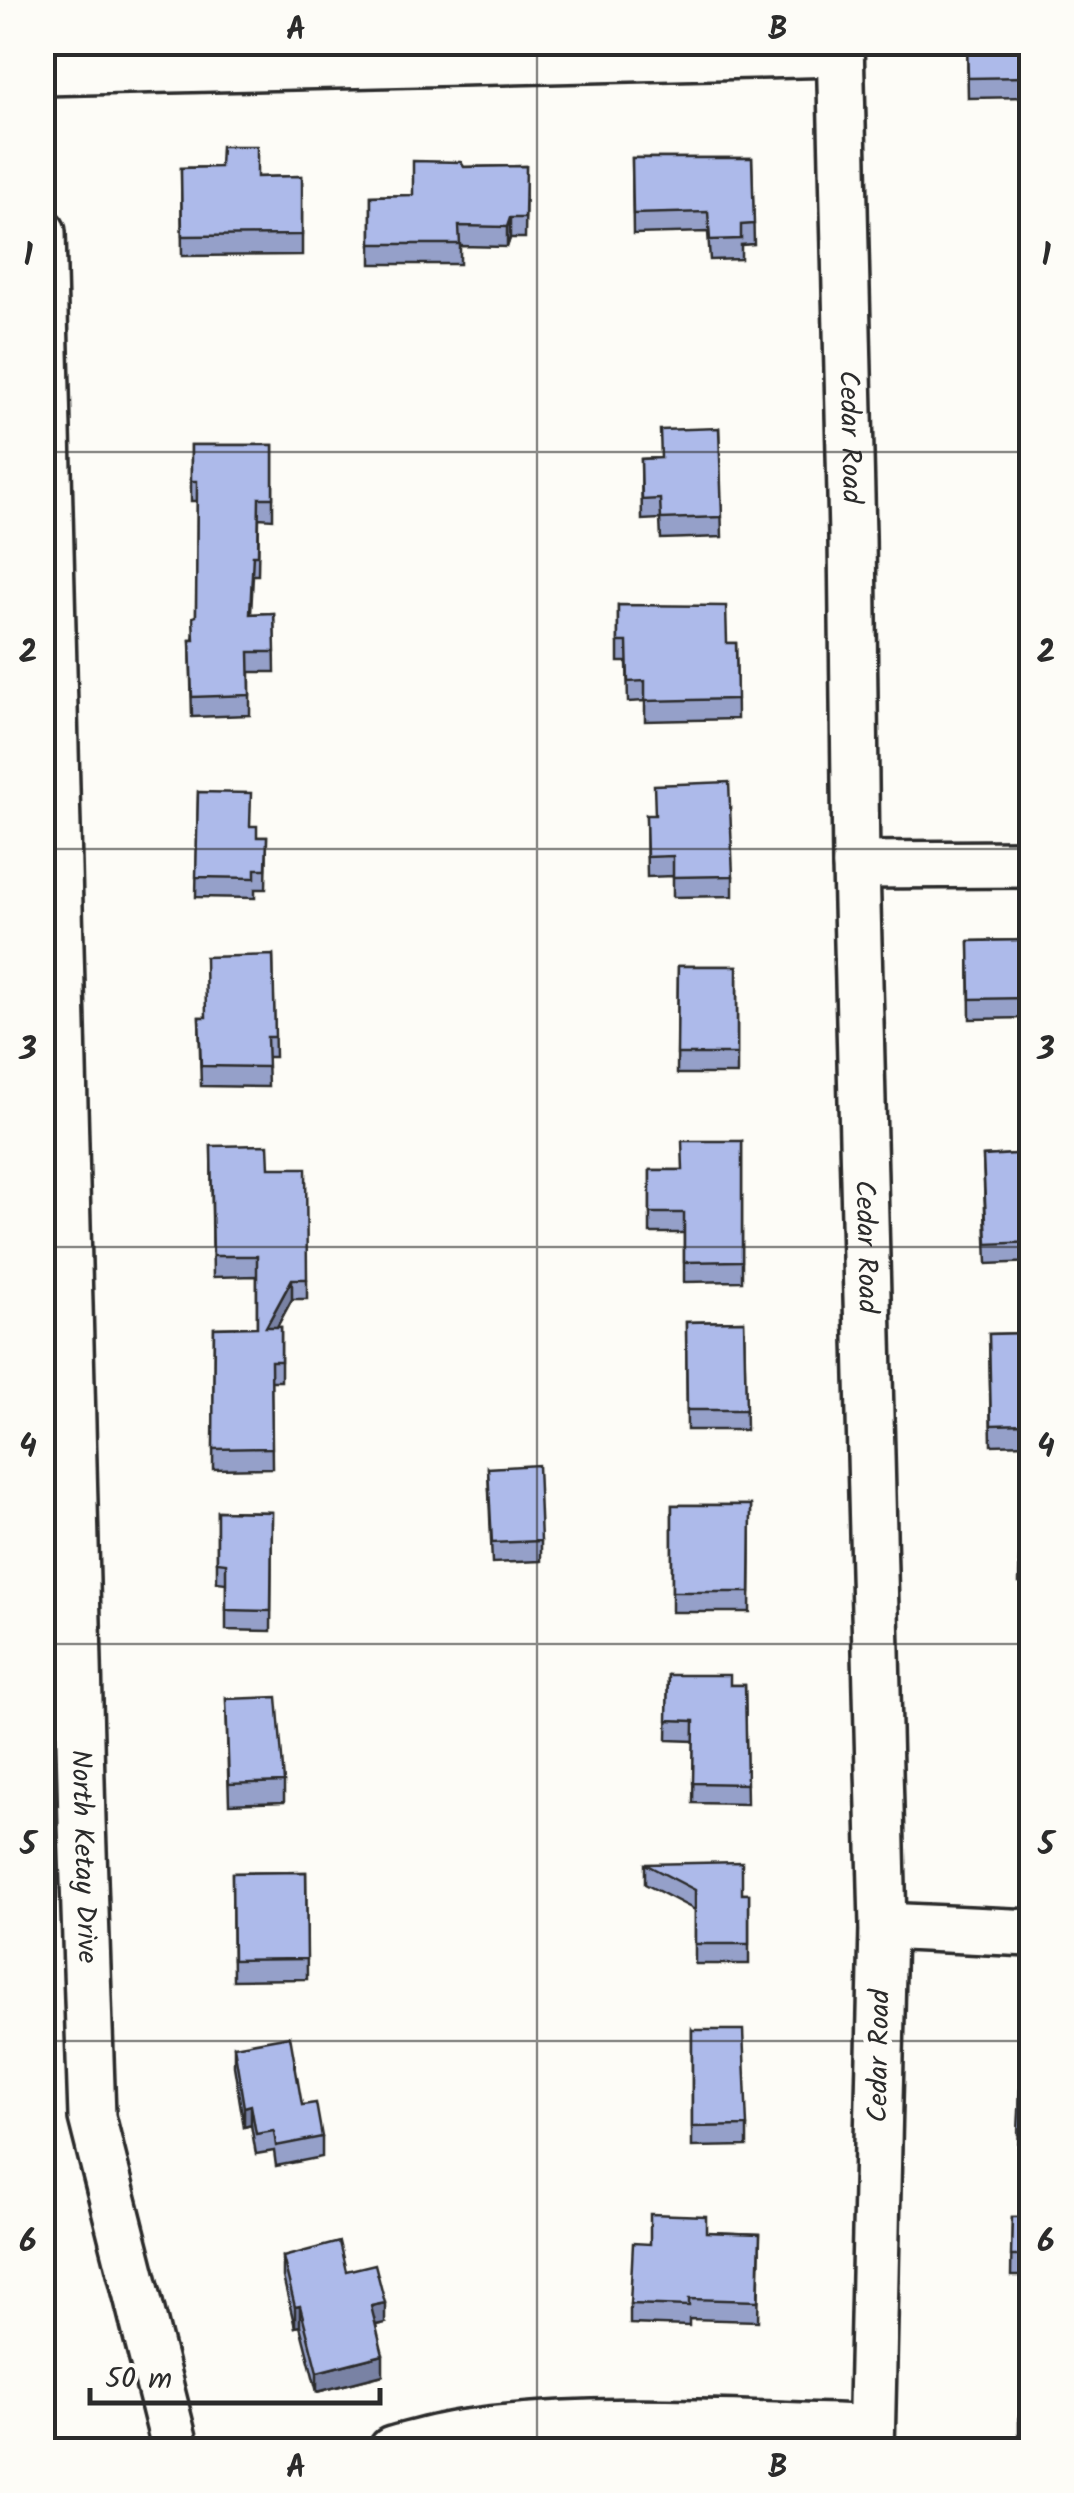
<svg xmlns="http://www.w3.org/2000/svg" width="1074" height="2493" viewBox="0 0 1074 2493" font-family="Kalam,sans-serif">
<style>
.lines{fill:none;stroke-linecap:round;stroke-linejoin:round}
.minor-casing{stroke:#2b2b2b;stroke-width:52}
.minor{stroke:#fdfcf7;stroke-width:45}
.wall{fill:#95a0c9;stroke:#2b2b2b;stroke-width:2.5}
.shaded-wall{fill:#7982a4;stroke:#2b2b2b;stroke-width:2.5}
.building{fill:#adbaea;stroke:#2b2b2b;stroke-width:2.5}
.grid{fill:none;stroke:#2b2b2b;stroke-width:2.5;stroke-opacity:0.55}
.labels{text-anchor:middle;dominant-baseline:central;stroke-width:10;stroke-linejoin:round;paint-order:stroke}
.street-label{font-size:28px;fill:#2b2b2b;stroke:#fdfcf7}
.neatline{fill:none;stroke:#2b2b2b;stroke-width:4}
.grid-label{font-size:32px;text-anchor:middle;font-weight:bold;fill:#2b2b2b}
</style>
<rect width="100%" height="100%" fill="#fdfcf7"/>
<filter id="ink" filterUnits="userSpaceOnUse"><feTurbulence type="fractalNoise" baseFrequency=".01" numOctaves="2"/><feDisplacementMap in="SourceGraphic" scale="20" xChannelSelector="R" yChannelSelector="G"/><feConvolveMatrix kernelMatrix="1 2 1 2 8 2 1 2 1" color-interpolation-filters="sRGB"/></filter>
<g filter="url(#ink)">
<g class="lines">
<defs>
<g id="minor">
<path id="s1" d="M840 42 852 536 856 865 883 1926 871 2450"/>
<polyline points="42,72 840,53"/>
<path id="s2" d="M42 232 82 1821 92 2117 176 2450"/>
<polyline points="856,865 1032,864"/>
<polyline points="883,1926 1032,1933"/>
<path d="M392 2450C416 2444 441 2436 466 2433 600 2414 737 2425 871 2428"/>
</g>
</defs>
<use href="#minor" class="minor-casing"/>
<use href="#minor" class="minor"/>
</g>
<g class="wall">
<polygon points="967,42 1032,42 1032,97 968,98"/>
<polygon points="632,158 752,158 754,244 741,245 741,259 710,260 708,232 633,234"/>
<polygon points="526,166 525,238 510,238 507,247 460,246 460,264 371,264 371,196 413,195 464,167"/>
<polygon points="220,167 257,177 302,176 302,255 182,256 181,168"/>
<polygon points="719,428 722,537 661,539 660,519 642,520 641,459 660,458"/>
<polygon points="191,445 273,445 273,519 259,518 258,575 253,575 251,614 274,613 275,672 250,672 250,715 192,717 190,640 193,640 196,616 197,501 191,501"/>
<polygon points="618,605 727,643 736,643 737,719 645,721 645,701 628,702 627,662 618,662"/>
<polygon points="198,792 257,837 267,837 266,889 255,889 255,898 196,897"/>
<polygon points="646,815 733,876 733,896 673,897 673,876 647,877"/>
<polygon points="1032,940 1032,1018 970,1019 969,941"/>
<polygon points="273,955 275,1057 267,1057 268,1087 201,1086 199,1017 205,1017"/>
<polygon points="678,966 737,966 737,1074 677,1074"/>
<polygon points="742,1141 742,1281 684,1282 684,1233 650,1233 650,1170 683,1170"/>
<polygon points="211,1146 269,1168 307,1279 307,1299 292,1299 277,1327 281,1327 281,1381 271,1381 272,1468 213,1469 214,1328 257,1327 257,1276 213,1277"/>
<polygon points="1032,1153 1032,1262 987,1264 983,1156"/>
<polygon points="744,1321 746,1430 687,1430 686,1322"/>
<polygon points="1032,1333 1032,1444 991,1445 989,1334"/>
<polygon points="488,1468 541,1541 541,1561 492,1563"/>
<polygon points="1032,1499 1032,1584 1019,1583 1020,1533 1025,1533"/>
<polygon points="672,1505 751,1505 750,1612 672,1612"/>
<polygon points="217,1511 272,1512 271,1631 226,1630 226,1583 217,1582"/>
<polygon points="668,1675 730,1685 745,1685 747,1804 693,1803 694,1741 667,1740"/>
<polygon points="1029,1694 1032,1694 1032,1821 1026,1821"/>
<polygon points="226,1699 284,1782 284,1802 229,1804"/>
<polygon points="645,1864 742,1894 749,1894 749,1964 695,1964 695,1910 645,1884"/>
<polygon points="306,1872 307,1979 233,1980 232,1873"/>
<polygon points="692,2030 747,2126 747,2146 692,2147"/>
<polygon points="1032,2042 1032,2174 1023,2174 1023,2155 1018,2154 1020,2090 1026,2091"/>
<polygon points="234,2046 302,2105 322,2137 322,2157 276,2166 274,2151 256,2154 251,2125 244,2127 234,2066"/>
<polygon points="1012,2217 1032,2217 1032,2351 1021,2351 1022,2276 1011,2276"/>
<polygon points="706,2232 760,2234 758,2321 689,2319 689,2326 630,2324 630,2304 650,2244"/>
<polygon points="283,2257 385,2323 376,2325 383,2375 317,2392 300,2326 295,2327 283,2277"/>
</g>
<g class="shaded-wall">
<polygon points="510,218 510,238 507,247 507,227"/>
<polygon points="292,1279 292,1299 266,1347 266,1327"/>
<polygon points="251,2105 251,2125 244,2127 244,2107"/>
<polygon points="385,2303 385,2323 371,2326 371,2306"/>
<polygon points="300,2306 300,2326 295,2327 295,2307"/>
<polygon points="383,2355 383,2375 317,2392 317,2372"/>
</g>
<g class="building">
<polygon points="967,42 1032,42 1032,77 968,78"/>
<polygon points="221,146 257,146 257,177 302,176 302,235 182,236 181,168 220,167"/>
<polygon points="632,158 752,158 754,224 741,225 741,239 710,240 708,212 633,214"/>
<polygon points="413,161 461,162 464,167 526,166 525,218 510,218 507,227 459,226 460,244 371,244 371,196 413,195"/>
<polygon points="719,428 722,517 661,519 660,499 642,500 641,459 661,458 660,430"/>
<polygon points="191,445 273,445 273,498 259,498 258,555 253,555 250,614 274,613 275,652 249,652 250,695 192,697 190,640 194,640 193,617 196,616 197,481 191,481"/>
<polygon points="618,605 726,606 727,643 736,643 737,699 645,701 645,681 628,682 627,642 618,642"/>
<polygon points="729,782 733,876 673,877 673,856 647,857 646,815 655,815 654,785"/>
<polygon points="198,792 251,793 250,826 257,826 257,837 267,837 266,869 255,869 255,878 196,877"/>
<polygon points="1032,940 1032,998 970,999 969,941"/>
<polygon points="273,955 275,1037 267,1037 268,1067 201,1066 199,1017 206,1017 205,957"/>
<polygon points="678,966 737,966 737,1054 677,1054"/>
<polygon points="682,1141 742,1141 742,1261 684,1262 684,1213 650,1213 650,1170 683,1170"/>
<polygon points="268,1145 269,1168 306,1168 307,1279 292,1279 266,1327 281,1327 281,1361 271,1361 272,1448 213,1449 214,1328 257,1327 257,1256 213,1256 211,1146"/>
<polygon points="1032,1153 1032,1242 987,1244 983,1156"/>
<polygon points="744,1321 746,1410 687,1410 686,1322"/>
<polygon points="1032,1333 1032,1424 991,1425 989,1334"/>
<polygon points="538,1465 541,1541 492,1543 488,1468"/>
<polygon points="1027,1499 1032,1499 1032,1563 1019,1563 1020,1533 1025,1533"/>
<polygon points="672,1505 751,1505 750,1592 672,1592"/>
<polygon points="217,1511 272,1512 271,1611 226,1610 226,1563 217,1562"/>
<polygon points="668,1675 730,1675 730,1685 745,1685 747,1784 693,1783 694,1721 667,1720"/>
<polygon points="1029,1694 1032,1694 1032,1801 1026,1801"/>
<polygon points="277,1697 284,1782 229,1784 226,1699"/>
<polygon points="742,1862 742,1894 749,1894 749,1944 695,1944 695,1890 645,1864"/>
<polygon points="306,1872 307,1959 233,1960 232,1873"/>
<polygon points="692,2030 743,2030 747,2126 692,2127"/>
<polygon points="290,2036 302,2105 316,2103 322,2137 276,2146 274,2131 256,2134 251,2105 244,2107 234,2046"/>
<polygon points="1026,2042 1032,2042 1032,2154 1023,2154 1024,2135 1018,2134 1020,2090 1026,2091"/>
<polygon points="650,2214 706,2216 706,2232 760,2234 758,2301 689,2299 689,2306 630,2304 633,2243 650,2244"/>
<polygon points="1012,2217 1032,2217 1032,2331 1021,2331 1023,2256 1011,2256"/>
<polygon points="339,2242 346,2271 375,2264 385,2303 371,2306 383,2355 317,2372 300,2306 295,2307 283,2257"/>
<rect x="1019" y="2416" width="13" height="34"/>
</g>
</g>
<path class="grid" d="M537 42V2450M42 452H1032M42 849H1032M42 1247H1032M42 1644H1032M42 2041H1032"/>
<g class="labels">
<g class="street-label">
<text stroke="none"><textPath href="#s1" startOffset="395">Cedar Road</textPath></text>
<text stroke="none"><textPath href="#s1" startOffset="1205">Cedar Road</textPath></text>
<text stroke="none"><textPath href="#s2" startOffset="1625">North Ketay Drive</textPath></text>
<text transform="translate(880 2056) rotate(-89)">Cedar Road</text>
</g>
</g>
<rect width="1074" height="2493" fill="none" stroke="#fdfcf7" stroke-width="110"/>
<path d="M90 2388v15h290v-15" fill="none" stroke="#2b2b2b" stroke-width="5"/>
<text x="105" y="2388" font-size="30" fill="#2b2b2b" stroke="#fdfcf7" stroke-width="8" paint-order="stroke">50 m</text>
<rect x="55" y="55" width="964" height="2383" class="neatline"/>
<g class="grid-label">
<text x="296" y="39">A</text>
<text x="778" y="39">B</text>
<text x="28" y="265">1</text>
<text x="1046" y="265">1</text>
<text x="28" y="662">2</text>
<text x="1046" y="662">2</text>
<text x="28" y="1059">3</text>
<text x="1046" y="1059">3</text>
<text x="28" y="1456">4</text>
<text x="1046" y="1456">4</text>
<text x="28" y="1854">5</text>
<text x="1046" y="1854">5</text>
<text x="28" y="2251">6</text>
<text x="1046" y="2251">6</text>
<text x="296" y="2477">A</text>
<text x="778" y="2477">B</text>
</g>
</svg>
